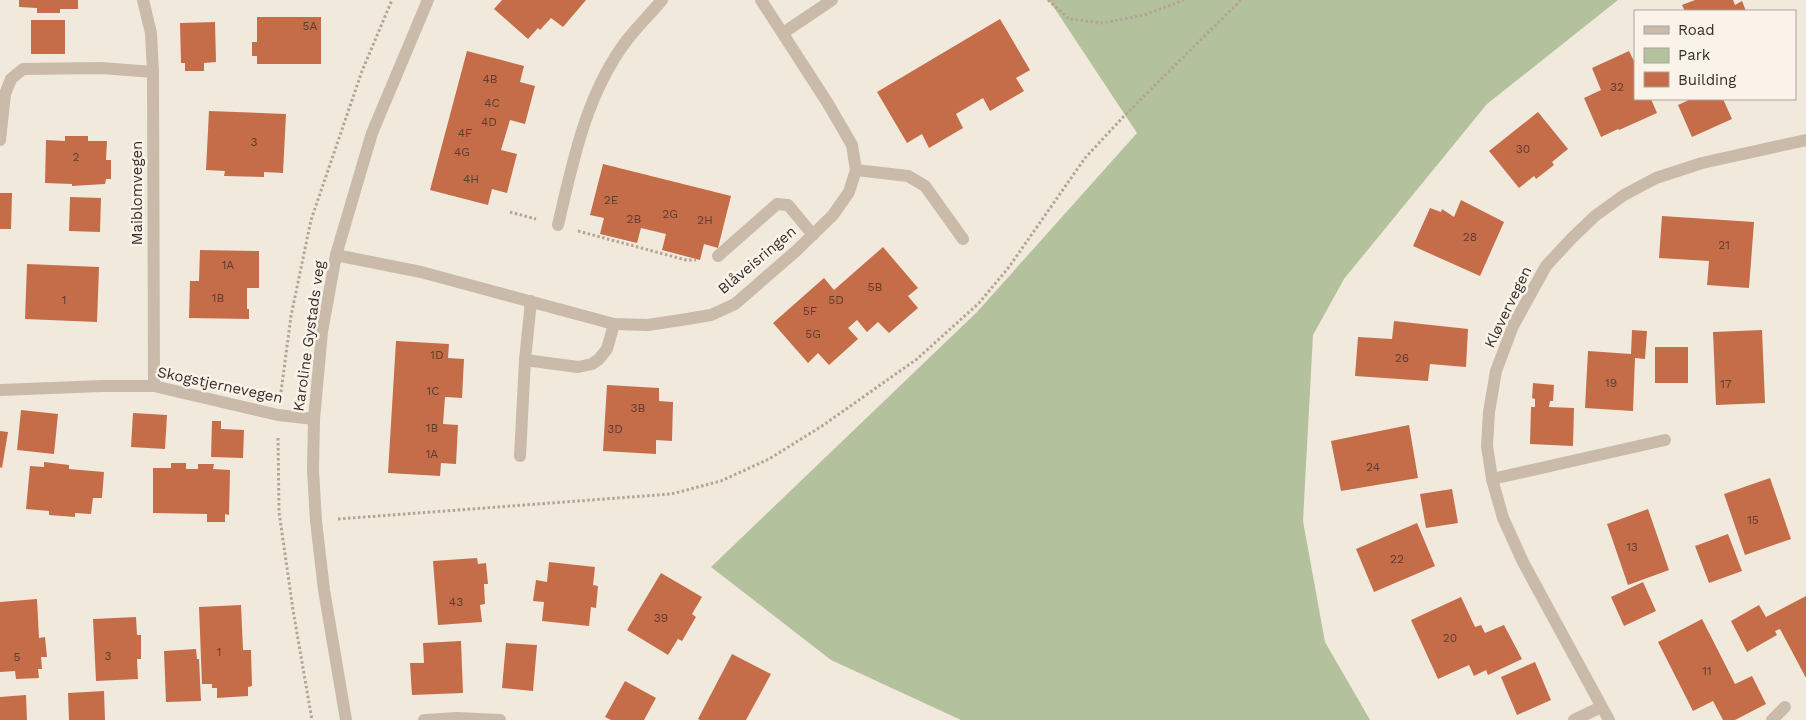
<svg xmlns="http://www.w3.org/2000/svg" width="1806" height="720" viewBox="0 0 1806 720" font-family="'Work Sans',sans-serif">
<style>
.green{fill:#b4c19d}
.building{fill:#c56d49}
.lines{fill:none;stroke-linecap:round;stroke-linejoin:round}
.path{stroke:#b6a493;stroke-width:3;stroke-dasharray:2.5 2.5;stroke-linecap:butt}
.minor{stroke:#cabaa9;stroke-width:12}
.labels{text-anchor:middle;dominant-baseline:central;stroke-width:5;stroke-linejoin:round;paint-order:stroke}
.number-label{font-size:12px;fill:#5b3e31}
.street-label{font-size:15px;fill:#382e29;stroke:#faf3ea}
</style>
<rect width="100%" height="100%" fill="#f2e9dd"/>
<polygon class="green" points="1049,0 1618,0 1487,104 1344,279 1313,335 1303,521 1325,642 1370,720 961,720 831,660 711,567 977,312 1137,133"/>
<g class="building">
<polygon points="19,0 78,0 78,9 60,9 60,13 37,13 37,8 19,7"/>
<polygon points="502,0 586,0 563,27 551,18 540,30 538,28 528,39 494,9"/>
<polygon points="1695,0 1733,0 1735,5 1742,1 1746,11 1685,11 1682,5"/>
<polygon points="257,17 321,17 321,64 257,64 257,56 252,56 252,42 257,42"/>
<polygon points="1000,19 1030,70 1016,78 1024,91 990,111 983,98 956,114 963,128 929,148 922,134 907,143 877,92"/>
<rect x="31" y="20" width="34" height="34"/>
<polygon points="215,22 216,62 204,63 204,71 185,71 185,63 181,63 180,23"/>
<polygon points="467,51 524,66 520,82 535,86 525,124 510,120 501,150 517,154 507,193 492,189 488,205 430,190"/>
<polygon points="1629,51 1635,63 1635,99 1651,99 1657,113 1619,130 1618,129 1601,137 1584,98 1601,90 1592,68"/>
<polygon points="1691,99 1723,99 1732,119 1692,137 1678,105"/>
<polygon points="209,111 286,114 283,173 264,172 264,177 224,176 225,171 206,170"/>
<polygon points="1538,112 1568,149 1552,162 1554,165 1536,179 1534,176 1519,188 1489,151"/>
<polygon points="65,136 88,136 88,141 107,141 106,160 111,160 111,179 106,179 105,184 72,186 72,184 45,183 46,140 65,141"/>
<polygon points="603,164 731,196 718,248 704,244 700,260 662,250 666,234 641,228 637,243 600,234 604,218 590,215"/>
<polygon points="0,193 12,193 11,229 0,229"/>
<polygon points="70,197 101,198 100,232 69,231"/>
<polygon points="1461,200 1504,222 1480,276 1413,246 1430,208 1441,212 1442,209 1454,217"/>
<polygon points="1662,216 1754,222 1749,288 1707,285 1709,261 1659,258"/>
<polygon points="883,247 918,288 908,296 918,308 889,333 878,322 867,332 857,320 848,328 858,339 829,365 818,353 808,363 773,323 824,278 834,290"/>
<polygon points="200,250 259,251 259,288 247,288 247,309 249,309 249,319 189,318 190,281 199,281"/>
<polygon points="27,264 99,267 97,322 25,319"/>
<polygon points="1394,321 1468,329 1466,367 1430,364 1428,381 1355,376 1358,337 1392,339"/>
<polygon points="1632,330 1647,331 1645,359 1635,358 1633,411 1585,408 1588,351 1631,354"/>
<polygon points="1762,330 1765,403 1716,405 1713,332"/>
<polygon points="396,341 449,344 448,358 464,359 462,398 445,397 443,424 458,425 456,464 441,463 440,476 388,473"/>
<rect x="1655" y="347" width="33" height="36"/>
<polygon points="1533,383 1554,385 1553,401 1550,401 1549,407 1574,408 1573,446 1530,444 1531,407 1535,407 1535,399 1532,398"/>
<polygon points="607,385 659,388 659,401 673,402 672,441 656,440 656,454 603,451"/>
<polygon points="21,410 58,414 54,454 17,450"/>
<polygon points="133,413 167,415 165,449 131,447"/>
<polygon points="212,421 221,421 221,429 244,430 243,458 211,457"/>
<polygon points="1409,425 1418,478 1341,491 1331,441"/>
<polygon points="0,431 8,432 2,468 0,467"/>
<polygon points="44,462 69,465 69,469 104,472 102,498 93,498 91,514 75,513 75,517 49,515 49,511 26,509 30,466 44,467"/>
<polygon points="171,463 186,463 186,469 198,469 198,464 214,464 213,469 230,470 229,515 225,514 225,522 207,522 207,514 153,513 153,468 171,468"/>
<polygon points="1770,478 1791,539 1745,555 1724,494"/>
<polygon points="1452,489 1458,523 1426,528 1420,494"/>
<polygon points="1648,509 1669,570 1628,585 1607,524"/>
<polygon points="1417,523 1435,566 1374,592 1356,549"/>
<polygon points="1728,534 1742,571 1709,583 1695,546"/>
<polygon points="477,558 478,564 486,563 488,584 484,584 485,604 480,605 482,622 438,625 433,561"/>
<polygon points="549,562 595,567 593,585 598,586 596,608 591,607 589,626 542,621 544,602 533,601 536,580 547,582"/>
<polygon points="661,573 702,597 692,614 696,617 682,641 678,639 668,655 627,630"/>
<polygon points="1643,582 1656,611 1624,626 1611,597"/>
<polygon points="1806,596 1806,678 1780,629 1775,631 1777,635 1747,652 1731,621 1759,605 1766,617"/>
<polygon points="1461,597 1475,627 1481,625 1485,633 1504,625 1522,659 1488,675 1486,670 1474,676 1469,665 1438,679 1411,620"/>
<polygon points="37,599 39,638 45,637 47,657 41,657 42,669 38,669 39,678 16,679 15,671 0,672 0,602"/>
<polygon points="241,605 243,650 251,650 252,686 248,687 248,696 217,698 217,688 212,688 212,684 202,684 199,607"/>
<polygon points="136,617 137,635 141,635 141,659 137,659 138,679 96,681 93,619"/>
<polygon points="1702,619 1735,684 1752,676 1766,704 1735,720 1723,720 1713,701 1693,711 1658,642"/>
<polygon points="461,641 463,693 412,695 410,663 424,663 423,643"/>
<polygon points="506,643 537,645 533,691 502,688"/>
<polygon points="196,649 197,659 199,659 201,701 166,702 164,651"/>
<polygon points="732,654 771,674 746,720 700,720 698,719"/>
<polygon points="1535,662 1551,700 1517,715 1501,677"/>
<polygon points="625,681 656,698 644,720 611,720 605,717"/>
<polygon points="104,691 105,720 69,720 68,693"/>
<polygon points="26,695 27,720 0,720 0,697"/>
</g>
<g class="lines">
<g class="path">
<polyline points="1048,0 1069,19 1103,23 1144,15 1184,0"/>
<polyline points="510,212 536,219"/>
<polyline points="578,231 686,260 696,260"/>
<polyline points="281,392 291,316 311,220 362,71 392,0"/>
<polyline points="278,438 279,512 293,610 312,720"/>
<polyline points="338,519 671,494 721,481 769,459 822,426 917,359 979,303 1009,267 1085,158 1126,114 1241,0"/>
</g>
<g class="minor">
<polyline points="143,0 151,33 153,72 154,386"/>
<polyline points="783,33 832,0"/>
<polyline points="0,140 5,94 11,79 23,69 101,68 153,72"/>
<polyline points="856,170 908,176 925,186 963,239"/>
<path d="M558 225C573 161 586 94 627 40 638 26 651 13 662 0"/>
<polyline points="336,255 421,272 614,324 648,325 681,320 711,315 735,304 796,251 833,215 849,192 856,170 852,145 827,102 761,0"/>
<polyline points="718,256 777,204 788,205 813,235"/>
<polyline points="525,360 578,367 592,364 599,359 607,349 614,324"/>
<polyline points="0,390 102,386 154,386 278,415 314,419"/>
<polyline points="520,456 525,360 531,301"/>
<polyline points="1492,479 1665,440"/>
<polyline points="346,720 324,590 316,521 313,470 314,419 322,332 336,255 372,133 428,0"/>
<polyline points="424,720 457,718 500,720"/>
<polyline points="1574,720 1601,707"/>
<polyline points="1609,720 1523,562 1503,518 1492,479 1487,446 1489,412 1496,371 1513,326 1546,266 1572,238 1595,216 1624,195 1656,178 1702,163 1806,140"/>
<polyline points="1772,720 1785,707"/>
</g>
</g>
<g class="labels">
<g class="number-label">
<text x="310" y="26">5A</text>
<text x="490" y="79">4B</text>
<text x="1617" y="87">32</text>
<text x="492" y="103">4C</text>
<text x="489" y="122">4D</text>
<text x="465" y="133">4F</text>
<text x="254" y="142">3</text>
<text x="1523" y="149">30</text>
<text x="462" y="152">4G</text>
<text x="76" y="157">2</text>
<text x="471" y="179">4H</text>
<text x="611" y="200">2E</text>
<text x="670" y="214">2G</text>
<text x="634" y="219">2B</text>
<text x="705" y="220">2H</text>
<text x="1470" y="237">28</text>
<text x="1724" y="245">21</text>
<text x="228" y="265">1A</text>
<text x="875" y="287">5B</text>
<text x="218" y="298">1B</text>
<text x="64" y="300">1</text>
<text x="836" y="300">5D</text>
<text x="810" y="311">5F</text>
<text x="813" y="334">5G</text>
<text x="437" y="355">1D</text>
<text x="1402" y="358">26</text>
<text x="1611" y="383">19</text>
<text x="1726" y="384">17</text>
<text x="433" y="391">1C</text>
<text x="638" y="408">3B</text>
<text x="432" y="428">1B</text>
<text x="615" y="429">3D</text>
<text x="432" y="454">1A</text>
<text x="1373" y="467">24</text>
<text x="1753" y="520">15</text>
<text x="1632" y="547">13</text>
<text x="1397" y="559">22</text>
<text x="456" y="602">43</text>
<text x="661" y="618">39</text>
<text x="1450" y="638">20</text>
<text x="219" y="652">1</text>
<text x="108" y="656">3</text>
<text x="17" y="657">5</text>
<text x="1707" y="671">11</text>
</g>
<g class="street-label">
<text transform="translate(137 193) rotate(-90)">Maiblomvegen</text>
<text transform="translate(757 260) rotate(-40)">Blåveisringen</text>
<text transform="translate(1508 307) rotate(-64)">Kløvervegen</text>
<text transform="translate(309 336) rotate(-82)">Karoline Gystads veg</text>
<text transform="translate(220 385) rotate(12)">Skogstjernevegen</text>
</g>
</g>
<rect x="1634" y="10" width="162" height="90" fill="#faf3ea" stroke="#aca49d"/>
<rect x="1644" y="26" width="25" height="8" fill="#cabaa9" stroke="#aca49d"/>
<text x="1678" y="35" font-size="15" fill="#382e29">Road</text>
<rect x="1644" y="48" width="25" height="15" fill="#b4c19d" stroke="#aca49d"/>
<text x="1678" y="60" font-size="15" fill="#382e29">Park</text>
<rect x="1644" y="72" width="25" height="15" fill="#c56d49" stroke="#aca49d"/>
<text x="1678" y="85" font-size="15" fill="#382e29">Building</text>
</svg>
